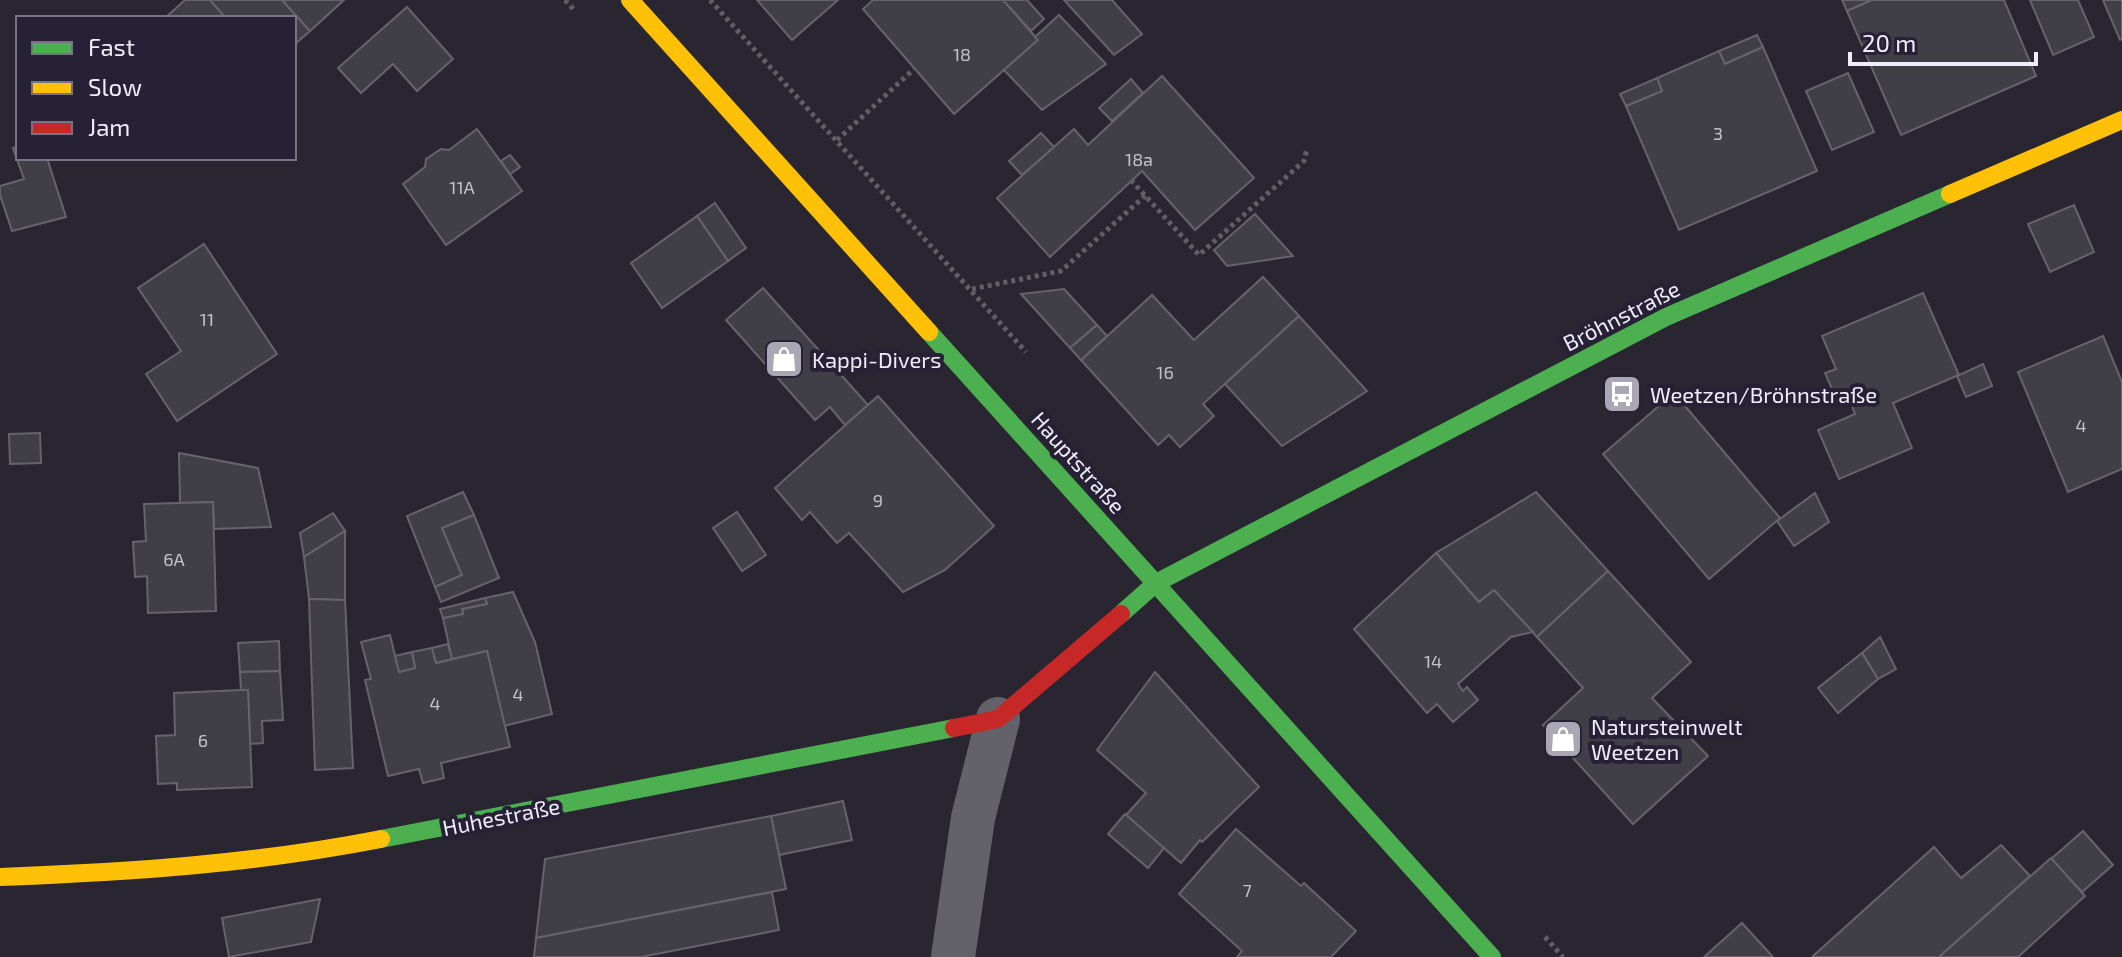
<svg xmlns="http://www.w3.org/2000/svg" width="2122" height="957" viewBox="0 0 2122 957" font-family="'Exo 2',sans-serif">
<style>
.building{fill:#403e47;stroke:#66636e;stroke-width:2}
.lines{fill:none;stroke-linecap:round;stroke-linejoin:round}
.path{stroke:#605e67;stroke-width:5;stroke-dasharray:4 4;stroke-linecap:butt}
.street{stroke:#63616a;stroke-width:44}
.fast{stroke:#4caf50;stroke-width:18}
.slow{stroke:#ffc107;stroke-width:18}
.jam{stroke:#c62828;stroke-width:18}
.labels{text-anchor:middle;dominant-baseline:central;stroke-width:8;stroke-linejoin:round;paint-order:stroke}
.number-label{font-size:18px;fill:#c4c1ce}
.street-label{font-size:22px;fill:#f0edfb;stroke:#272136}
.poi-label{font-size:22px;fill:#f0edfb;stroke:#272136;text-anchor:start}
</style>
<rect width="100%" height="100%" fill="#292631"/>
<g class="building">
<polygon points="185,0 210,0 226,18 165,18"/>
<polygon points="210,0 282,0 310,31 294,45 294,18 226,18"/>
<polygon points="282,0 344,0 310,31"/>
<polygon points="757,0 838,0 792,40"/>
<polygon points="873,0 1003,0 1038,40 954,114 863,9"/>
<polygon points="1003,0 1027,0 1044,19 1031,31"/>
<polygon points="1064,0 1112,0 1142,34 1114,55"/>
<polygon points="1842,0 1872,0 1847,11"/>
<polygon points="1872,0 2004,0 2036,76 1901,135 1847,11"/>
<polygon points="2030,0 2078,0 2094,37 2053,55"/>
<polygon points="2103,0 2122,0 2122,39 2120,40"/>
<polygon points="407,7 453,59 417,91 393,64 361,93 338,68"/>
<polygon points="1059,15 1106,64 1042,110 1004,70 1038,40 1035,37"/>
<polygon points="1757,35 1763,47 1725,64 1719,51"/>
<polygon points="1763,47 1817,171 1679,230 1626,106 1662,91 1657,78 1719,51 1725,64"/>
<polygon points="1848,73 1874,132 1832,150 1806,91"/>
<polygon points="1162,76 1254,178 1195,230 1142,171 1050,257 997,198 1074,129 1088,145"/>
<polygon points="1657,78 1662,91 1626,106 1620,94"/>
<polygon points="1131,79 1143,93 1112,121 1099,108"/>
<polygon points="477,129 522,191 446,245 403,184 425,167 426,159 441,149 449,150"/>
<polygon points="1041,133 1054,147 1022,175 1009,161"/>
<polygon points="18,146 18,158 47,158 66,217 12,231 0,195 0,186 24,179 13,148"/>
<polygon points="510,155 520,167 510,174 501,161"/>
<polygon points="715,203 746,248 728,261 697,216"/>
<polygon points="2074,205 2094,252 2050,272 2028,224"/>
<polygon points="1255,214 1293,256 1227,266 1214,250"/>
<polygon points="697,216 728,261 662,308 631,263"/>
<polygon points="204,244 277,354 177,421 146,374 181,351 138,288"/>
<polygon points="1263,277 1299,316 1203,404 1214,416 1180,447 1169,435 1158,445 1081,360 1152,295 1194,340"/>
<polygon points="763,288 868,405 845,425 830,407 815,420 726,320"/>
<polygon points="1064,289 1097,325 1070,348 1021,294"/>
<polygon points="1923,293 1959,375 1893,403 1912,448 1839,479 1818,430 1855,414 1846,391 1835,396 1825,373 1836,369 1822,336"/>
<polygon points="1299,316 1367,391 1282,446 1225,384"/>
<polygon points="1097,325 1107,336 1081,360 1070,348"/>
<polygon points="2103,336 2122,382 2122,469 2068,492 2018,372"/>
<polygon points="1983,364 1992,386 1966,397 1957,376"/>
<polygon points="1674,393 1780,518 1709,579 1603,454"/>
<polygon points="878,396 994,526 945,570 903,592 849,533 837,543 810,512 802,520 775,488"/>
<polygon points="40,433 41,463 10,464 9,434"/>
<polygon points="179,453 258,468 271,527 214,529 213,502 180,503"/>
<polygon points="463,492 474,515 442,528 462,575 435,587 407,516"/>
<polygon points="1536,492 1608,571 1537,637 1494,590 1479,602 1436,553"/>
<polygon points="1815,493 1829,522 1794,546 1777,521"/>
<polygon points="213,502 216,611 148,613 147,576 135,577 133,542 146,541 144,504"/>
<polygon points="737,512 766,555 742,571 713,528"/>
<polygon points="333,513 345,531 304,557 300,533"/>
<polygon points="474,515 499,578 441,602 435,587 462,575 442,528"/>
<polygon points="345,531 345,600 309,599 304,557"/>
<polygon points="1436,553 1479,602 1494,590 1533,632 1511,637 1458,684 1463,691 1467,687 1478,700 1453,722 1437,704 1427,713 1354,629"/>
<polygon points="1608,571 1691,662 1652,698 1708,756 1633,824 1543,725 1583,688 1537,637"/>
<polygon points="513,592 535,642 552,714 504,726 487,651 452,659 443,618 463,614 462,609 487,604 485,598"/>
<polygon points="485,598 487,604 462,609 463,614 443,618 440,609"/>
<polygon points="309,599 345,600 353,768 315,770"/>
<polygon points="390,635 399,672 415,668 412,652 432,648 436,663 487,651 510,747 441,763 444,778 423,783 419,769 388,776 365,680 371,679 361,642"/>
<polygon points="1880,637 1896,669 1878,679 1862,653"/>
<polygon points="279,641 280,671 240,672 238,643"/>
<polygon points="448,644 452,659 436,663 432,648"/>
<polygon points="412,652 415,668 399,672 395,656"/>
<polygon points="1862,653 1878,679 1838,713 1818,688"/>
<polygon points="280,671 283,720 262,721 263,743 250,744 248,690 241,690 240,672"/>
<polygon points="1155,672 1259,787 1202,842 1200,840 1181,863 1126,815 1146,793 1097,750"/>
<polygon points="241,690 248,690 252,787 177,790 177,783 158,784 156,736 175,735 174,693"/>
<polygon points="843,801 852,840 779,855 771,816"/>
<polygon points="1125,814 1164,848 1148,868 1108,834"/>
<polygon points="771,816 786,889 536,938 545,859"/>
<polygon points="1236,829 1301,886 1304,883 1356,931 1331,957 1237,957 1242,951 1179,894"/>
<polygon points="2083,831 2113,865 2082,892 2051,859"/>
<polygon points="2001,845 2030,876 1939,957 1812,957 1934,847 1961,878"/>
<polygon points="2051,858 2085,896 2018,957 1939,957"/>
<polygon points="772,892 779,930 641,957 534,957 536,938"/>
<polygon points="320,899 311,942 229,957 222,918"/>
<polygon points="1742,923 1773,957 1704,957"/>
</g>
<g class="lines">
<g class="path">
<polyline points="565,0 575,11"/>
<polyline points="710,0 1026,352"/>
<polyline points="837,140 915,68"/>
<polyline points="1131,180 1199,255 1304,161 1307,149"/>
<polyline points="972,289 1061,271 1146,195"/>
<polyline points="1545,937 1563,957"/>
</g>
<polyline class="street" points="953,957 973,818 998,719"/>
<g class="fast">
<polyline points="929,332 1492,957"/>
<polyline points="1121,614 1156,583 1666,317 1950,194"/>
<polyline points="381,839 954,728"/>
</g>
<g class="slow">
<polyline points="630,0 929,332"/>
<polyline points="1950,194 2122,120"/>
<path d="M0 877C130 872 253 864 381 839"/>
</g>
<polyline class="jam" points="954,728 998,719 1121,614"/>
</g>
<defs>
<symbol id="shop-square" viewBox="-11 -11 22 22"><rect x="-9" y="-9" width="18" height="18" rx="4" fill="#aaa7b4" stroke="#272136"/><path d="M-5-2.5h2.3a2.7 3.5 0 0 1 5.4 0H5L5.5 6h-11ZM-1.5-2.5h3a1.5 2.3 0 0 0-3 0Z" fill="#fff"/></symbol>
<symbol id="bus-square" viewBox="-11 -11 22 22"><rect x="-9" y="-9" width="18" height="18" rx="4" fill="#aaa7b4" stroke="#272136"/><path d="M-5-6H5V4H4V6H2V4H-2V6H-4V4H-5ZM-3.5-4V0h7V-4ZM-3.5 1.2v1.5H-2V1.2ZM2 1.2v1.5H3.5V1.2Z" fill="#fff"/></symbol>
</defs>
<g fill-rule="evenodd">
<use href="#shop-square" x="762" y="337" width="44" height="44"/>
<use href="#bus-square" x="1600" y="372" width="44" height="44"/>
<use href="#shop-square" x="1541" y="717" width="44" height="44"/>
</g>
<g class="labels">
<g class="number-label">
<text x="962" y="54">18</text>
<text x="1718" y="133">3</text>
<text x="1139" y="159">18a</text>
<text x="462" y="187">11A</text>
<text x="207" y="319">11</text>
<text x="1165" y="372">16</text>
<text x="2081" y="425">4</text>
<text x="878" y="500">9</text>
<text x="174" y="559">6A</text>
<text x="1433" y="661">14</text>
<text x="518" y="694">4</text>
<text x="435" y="703">4</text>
<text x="203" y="740">6</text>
<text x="1247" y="890">7</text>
</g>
<g class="street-label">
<text transform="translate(1621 315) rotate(-27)">Bröhnstraße</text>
<text transform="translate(1079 462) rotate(48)">Hauptstraße</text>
<text transform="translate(501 816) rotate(-11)">Huhestraße</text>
</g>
<g class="poi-label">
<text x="812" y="359">Kappi-Divers</text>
<text x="1650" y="394">Weetzen/Bröhnstraße</text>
<text x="1591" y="726">Natursteinwelt<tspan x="1591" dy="25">Weetzen</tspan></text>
</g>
</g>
<rect x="16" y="16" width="280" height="144" fill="#272136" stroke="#777385" stroke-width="2"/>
<rect x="32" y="42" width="40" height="12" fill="#4caf50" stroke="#777385" stroke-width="2"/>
<text x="88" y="56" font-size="24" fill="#f0edfb">Fast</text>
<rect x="32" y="82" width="40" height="12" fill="#ffc107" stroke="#777385" stroke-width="2"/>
<text x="88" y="96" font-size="24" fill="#f0edfb">Slow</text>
<rect x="32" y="122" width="40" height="12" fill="#c62828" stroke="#777385" stroke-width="2"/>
<text x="88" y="136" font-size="24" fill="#f0edfb">Jam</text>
<path d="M1850 52v12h186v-12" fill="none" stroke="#f0edfb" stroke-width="4"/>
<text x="1862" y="52" font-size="24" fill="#f0edfb" stroke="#272136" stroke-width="6" paint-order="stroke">20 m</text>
</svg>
